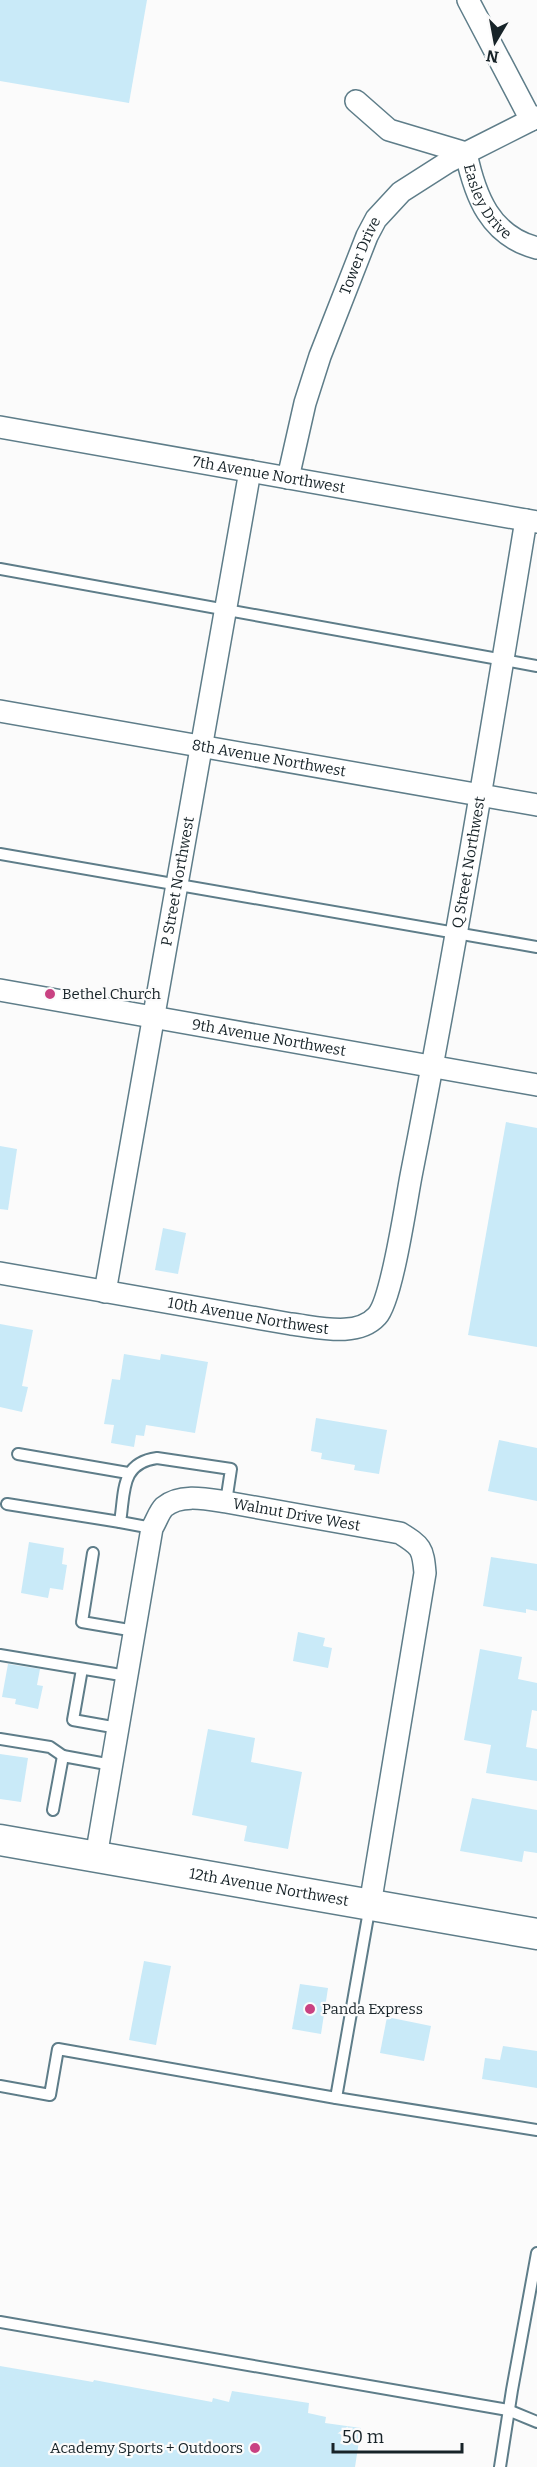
<svg xmlns="http://www.w3.org/2000/svg" width="537" height="2467" viewBox="0 0 537 2467" font-family="Bitter,serif">
<style>
.building{fill:#c9eaf8}
.lines{fill:none;stroke-linecap:round;stroke-linejoin:round}
.service-casing{stroke:#5e7d89;stroke-width:14}
.minor-casing{stroke:#5e7d89;stroke-width:24}
.secondary-casing{stroke:#5e7d89;stroke-width:33}
.service{stroke:#fff;stroke-width:10}
.minor{stroke:#fff;stroke-width:21}
.secondary{stroke:#fff;stroke-width:30}
.poi-dot{fill:#c94282;stroke:#fbfbfb;stroke-width:2}
.labels{text-anchor:middle;dominant-baseline:central;stroke-width:4.5;stroke-linejoin:round;paint-order:stroke}
.street-label{font-size:15px;fill:#172328;stroke:#fbfbfb}
.poi-label{font-size:15px;fill:#172328;stroke:#fbfbfb;text-anchor:start}
</style>
<rect width="100%" height="100%" fill="#fbfbfb"/>
<g class="building">
<polygon points="0,0 147,0 129,103 0,81"/>
<polygon points="506,1122 537,1128 537,1347 468,1335"/>
<polygon points="0,1146 17,1149 8,1210 0,1209"/>
<polygon points="163,1228 186,1233 178,1274 155,1270"/>
<polygon points="0,1324 33,1330 22,1386 28,1387 22,1412 0,1407"/>
<polygon points="124,1354 160,1360 161,1354 208,1362 195,1433 146,1425 144,1436 136,1435 134,1447 111,1443 114,1425 104,1424 112,1379 120,1380"/>
<polygon points="316,1418 387,1430 379,1474 354,1470 355,1465 321,1459 322,1453 311,1451"/>
<polygon points="499,1440 537,1448 537,1501 488,1491"/>
<polygon points="29,1542 64,1548 62,1564 67,1565 63,1590 50,1588 48,1598 21,1593"/>
<polygon points="491,1557 537,1564 537,1611 526,1609 526,1613 483,1606"/>
<polygon points="298,1632 325,1638 323,1646 332,1648 328,1668 293,1661"/>
<polygon points="480,1649 522,1657 518,1679 537,1683 537,1711 532,1710 526,1747 537,1749 537,1781 486,1773 491,1745 464,1740"/>
<polygon points="8,1664 40,1669 37,1685 43,1686 38,1709 15,1704 16,1699 2,1697"/>
<polygon points="208,1729 255,1738 251,1762 302,1772 288,1849 244,1841 247,1826 192,1815"/>
<polygon points="0,1754 28,1758 21,1802 0,1799"/>
<polygon points="472,1798 537,1810 537,1853 524,1851 522,1862 460,1851"/>
<polygon points="144,1961 171,1966 156,2045 129,2040"/>
<polygon points="300,1984 328,1988 321,2034 292,2029"/>
<polygon points="387,2017 431,2026 424,2061 380,2053"/>
<polygon points="503,2046 537,2051 537,2088 482,2079 485,2058 500,2060"/>
<polygon points="0,2366 93,2382 94,2380 212,2402 213,2398 229,2402 232,2391 309,2403 308,2413 326,2417 325,2423 361,2428 355,2467 0,2467"/>
</g>
<g class="lines">
<defs>
<g id="service">
<polyline points="0,569 537,666"/>
<polyline points="0,854 537,947"/>
<polyline points="18,1454 128,1473"/>
<polyline points="7,1504 120,1522"/>
<path d="M152 1528 120 1522C125 1492 120 1463 157 1458L231 1469 226 1502"/>
<polyline points="93,1553 82,1622 135,1631"/>
<polyline points="0,1655 127,1676"/>
<polyline points="82,1669 73,1720 118,1728"/>
<polyline points="0,1739 50,1747 63,1756"/>
<polyline points="53,1810 63,1756 112,1765"/>
<polyline points="0,2086 50,2095 58,2049 336,2098 370,1905"/>
<polyline points="336,2098 537,2130"/>
<polyline points="0,2322 508,2410 537,2422"/>
<polyline points="500,2467 512,2390 537,2253"/>
</g>
<g id="minor">
<polyline points="468,0 531,120"/>
<path id="s1" d="M356 101 389 130 466 153C475 196 490 236 537 248"/>
<path id="s2" d="M0 427 537 522"/>
<path id="s3" d="M288 478 305 403 320 356 367 236 376 219 401 192 448 162 537 117"/>
<path id="s4" d="M0 711 537 805"/>
<path id="s5" d="M0 990 537 1085"/>
<path id="s6" d="M0 1273 291 1324C318 1327 357 1338 377 1316 392 1300 406 1202 411 1176 454 958 490 739 526 520"/>
<path id="s7" d="M105 1292 250 471"/>
<path id="s8" d="M96 1857 152 1528C156 1522 159 1512 164 1507 180 1493 207 1499 226 1502L400 1533C421 1546 423 1548 425 1573L370 1905"/>
</g>
<g id="secondary">
<path id="s9" d="M0 1840 537 1934"/>
</g>
</defs>
<use href="#service" class="service-casing"/>
<use href="#minor" class="minor-casing"/>
<use href="#secondary" class="secondary-casing"/>
<use href="#service" class="service"/>
<use href="#minor" class="minor"/>
<use href="#secondary" class="secondary"/>
</g>
<g class="poi-dot">
<circle cx="50" cy="994" r="6"/>
<circle cx="310" cy="2009" r="6"/>
<circle cx="255" cy="2448" r="6"/>
</g>
<g class="labels">
<g class="street-label">
<text stroke="none"><textPath href="#s1" startOffset="178">Easley Drive</textPath></text>
<text stroke="none"><textPath href="#s3" startOffset="234">Tower Drive</textPath></text>
<text stroke="none"><textPath href="#s2" startOffset="273">7th Avenue Northwest</textPath></text>
<text stroke="none"><textPath href="#s4" startOffset="273">8th Avenue Northwest</textPath></text>
<text stroke="none"><textPath href="#s6" startOffset="849">Q Street Northwest</textPath></text>
<text stroke="none"><textPath href="#s7" startOffset="417">P Street Northwest</textPath></text>
<text stroke="none"><textPath href="#s5" startOffset="273">9th Avenue Northwest</textPath></text>
<text stroke="none"><textPath href="#s6" startOffset="252">10th Avenue Northwest</textPath></text>
<text stroke="none"><textPath href="#s8" startOffset="494">Walnut Drive West</textPath></text>
<text stroke="none"><textPath href="#s9" startOffset="273">12th Avenue Northwest</textPath></text>
</g>
<g class="poi-label">
<text x="62" y="994">Bethel Church</text>
<text x="322" y="2009">Panda Express</text>
<text x="243" y="2448" text-anchor="end">Academy Sports + Outdoors</text>
</g>
</g>
<g transform="translate(495 42) rotate(190)" stroke="#fbfbfb" stroke-width="4.5" paint-order="stroke">
<path d="M0-4.5L10 22L0 15L-10 22Z" fill="#172328"/>
<text y="-9" font-size="16" font-weight="bold" text-anchor="middle" fill="#172328">N</text>
</g>
<path d="M333 2443v9h129v-9" fill="none" stroke="#172328" stroke-width="3"/>
<text x="342" y="2443" font-size="18" fill="#172328" stroke="#fbfbfb" stroke-width="4.5" paint-order="stroke">50 m</text>
</svg>
